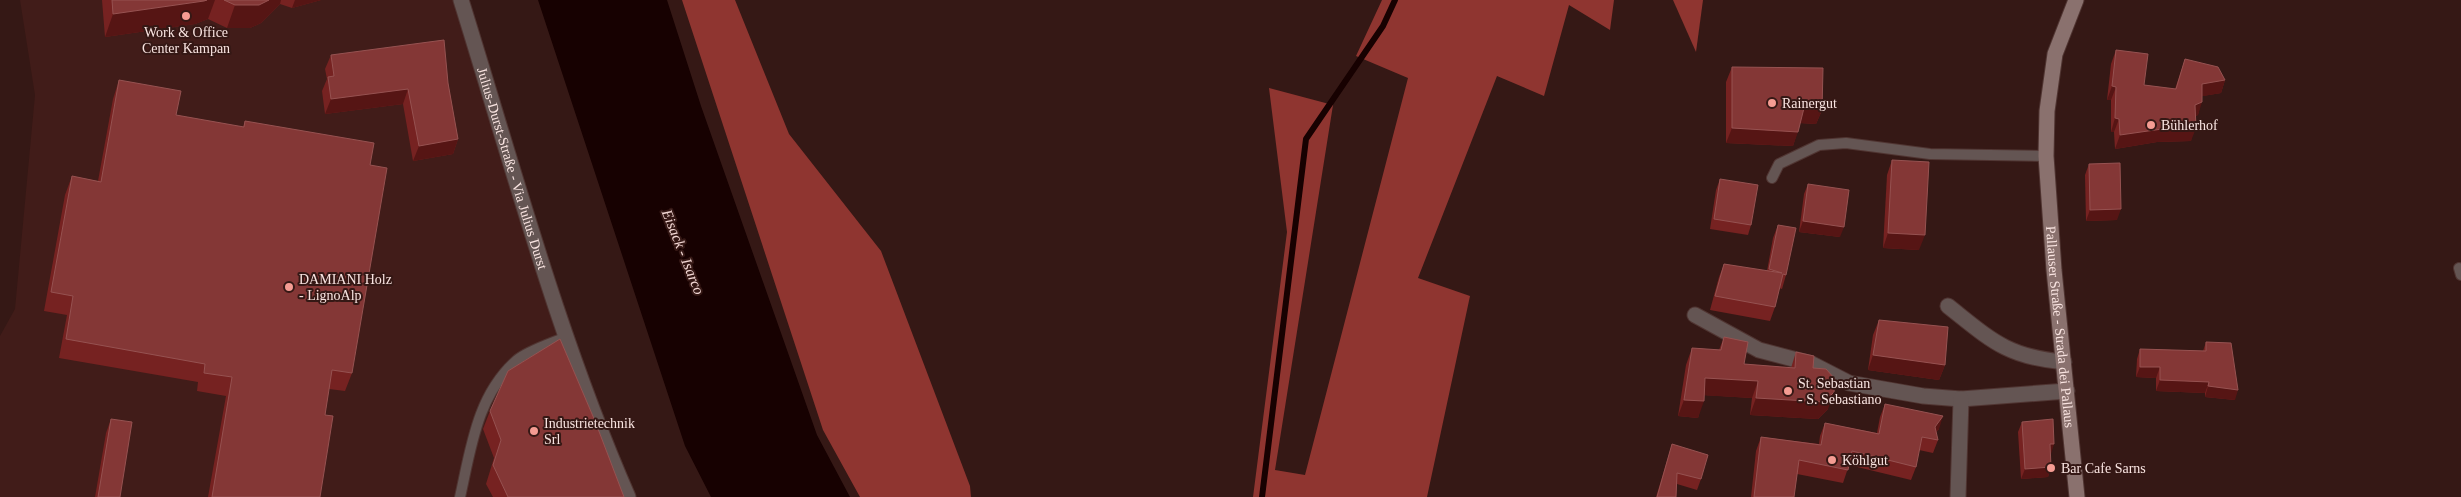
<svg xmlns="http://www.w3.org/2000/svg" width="2461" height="497" viewBox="0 0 2461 497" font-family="'Times New Roman',serif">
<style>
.built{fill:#411c19}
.forest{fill:#8f3530}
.water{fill:#170101}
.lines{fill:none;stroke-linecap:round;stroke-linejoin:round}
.stream{stroke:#170101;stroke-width:6}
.lane-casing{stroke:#503532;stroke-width:12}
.street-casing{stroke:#503532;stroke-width:17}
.secondary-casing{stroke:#503532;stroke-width:17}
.lane{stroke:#645553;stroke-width:10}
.street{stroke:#645553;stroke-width:15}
.secondary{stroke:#8a716e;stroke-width:15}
.wall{fill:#762221}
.shaded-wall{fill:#561514}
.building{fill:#843736;stroke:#965251}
.poi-dot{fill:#f59c93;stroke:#351815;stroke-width:2}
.labels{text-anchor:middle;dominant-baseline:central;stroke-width:4;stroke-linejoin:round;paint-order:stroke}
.poi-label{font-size:14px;fill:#f9e4e1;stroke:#351815;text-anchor:start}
.street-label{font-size:14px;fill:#f9e4e1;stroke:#351815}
.water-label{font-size:15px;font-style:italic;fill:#f2d7d4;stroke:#351815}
</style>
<rect width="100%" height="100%" fill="#351815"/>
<polygon class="built" points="20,0 461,0 566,337 628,497 0,497 0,336 15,309 35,95"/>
<g class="forest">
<polygon points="682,0 735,0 789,134 881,251 970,486 971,497 860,497 823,430"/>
<polygon points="1382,0 1614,0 1610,30 1569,5 1544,96 1497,76 1418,278 1470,296 1427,497 1253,497 1287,232 1269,88 1333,105 1275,470 1305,475 1408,78 1356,56"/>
<polygon points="1673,0 1703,0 1696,52"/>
</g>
<polygon class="water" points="538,0 667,0 701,106 817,435 850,497 711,497 685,446"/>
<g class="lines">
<polyline class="stream" points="1262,497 1306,139 1383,26 1395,0"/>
<defs>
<g id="lane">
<polyline points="1772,178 1779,164 1819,145 1846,143 1930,154 2046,156"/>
<polyline points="2459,268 2461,275"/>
<path d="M460 497C471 448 477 395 517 360 527 351 552 343 566 337"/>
</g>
<g id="street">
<path id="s1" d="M461 0C513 167 558 337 628 497"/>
<path d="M1948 306C1991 340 2007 357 2064 362"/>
<polyline points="1695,315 1759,350 1812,364 1849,383 1923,396 1961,399 2067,391"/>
<polyline points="1958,497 1961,399"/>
</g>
<g id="secondary">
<path id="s2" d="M2076 0 2055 54 2047 111 2046 156 2054 270 2077 497"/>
</g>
</defs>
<use href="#lane" class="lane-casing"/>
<use href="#street" class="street-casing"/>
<use href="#secondary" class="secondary-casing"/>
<use href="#lane" class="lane"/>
<use href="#street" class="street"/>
<use href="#secondary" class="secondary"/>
</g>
<g class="wall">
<polygon points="102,0 321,0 292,8 280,4 261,23 250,28 227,28 208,19 195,24 105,37"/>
<polygon points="2116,50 2144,85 2175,89 2185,59 2225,80 2221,93 2202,96 2198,115 2195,116 2191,141 2157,142 2115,149 2114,132 2111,132 2111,100 2107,100 2111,64"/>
<polygon points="331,55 448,83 458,139 453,154 413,161 403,104 325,114 322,91 327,79 325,69"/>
<polygon points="1732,67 1822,110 1816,124 1800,123 1793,146 1726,143 1726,82"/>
<polygon points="119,80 176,115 243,127 245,121 370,165 352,373 345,391 329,389 325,415 320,497 208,497 226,396 197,391 198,382 59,358 67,315 44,311 65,195 72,176 98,181 113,99"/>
<polygon points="1892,160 1919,250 1883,248 1887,175"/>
<polygon points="2089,164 2117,220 2086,221 2085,175"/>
<polygon points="1720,179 1751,225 1748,235 1710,229 1716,190"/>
<polygon points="1808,184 1840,237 1799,232 1804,194"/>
<polygon points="1778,225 1786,275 1782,289 1779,288 1775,307 1770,321 1710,310 1719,277 1724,264 1767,271 1773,238"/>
<polygon points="1879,320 1945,365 1939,380 1868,370 1873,335"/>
<polygon points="1724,337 1744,364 1791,368 1796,352 1813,368 1828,409 1818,419 1750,415 1752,398 1704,395 1698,418 1678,416 1686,365 1692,348 1719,350"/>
<polygon points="2206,342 2235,400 2205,397 2205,393 2156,391 2156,378 2136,377 2137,359 2140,349 2203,351"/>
<polygon points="1885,404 1939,429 1936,432 1938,440 1933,453 1919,450 1916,467 1911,480 1849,465 1843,483 1797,474 1794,497 1751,497 1756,451 1761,437 1819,444 1820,436 1825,423 1877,433 1880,417"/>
<polygon points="490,411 624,497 493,497 486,484 494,458 483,429"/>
<polygon points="111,419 120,497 95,497 106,433"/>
<polygon points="2022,422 2050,455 2051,467 2048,477 2021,479 2018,432"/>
<polygon points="1672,444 1701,479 1697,490 1677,484 1676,497 1656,497"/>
</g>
<g class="shaded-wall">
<polygon points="207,0 215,0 208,19 195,24 105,37 113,14"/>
<polygon points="269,0 281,0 280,4 261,23 250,28 227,28 235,5"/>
<polygon points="295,0 321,0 292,8"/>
<polygon points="2225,80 2221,93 2198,97 2202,84"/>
<polygon points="2112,86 2116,87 2111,100 2107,100"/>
<polygon points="408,89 403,104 325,114 331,99"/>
<polygon points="2202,102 2198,115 2190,118 2195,105"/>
<polygon points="1804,108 1822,110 1816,124 1799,123"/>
<polygon points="2115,118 2119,119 2114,132 2111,132"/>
<polygon points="1732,128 1798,132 1793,146 1726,143"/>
<polygon points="2196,128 2191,141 2157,142 2115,149 2120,135 2162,129"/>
<polygon points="458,139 453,154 413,161 419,146"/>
<polygon points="2121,209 2117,220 2086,221 2090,210"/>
<polygon points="1803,221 1844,227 1840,237 1799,232"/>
<polygon points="1888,233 1925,235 1919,250 1883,248"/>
<polygon points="1873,355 1945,365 1939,380 1868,370"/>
<polygon points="2140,367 2160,367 2156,378 2136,377"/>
<polygon points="1705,378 1758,381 1752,398 1699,395"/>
<polygon points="2160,380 2209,382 2205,393 2156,391"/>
<polygon points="2208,386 2238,390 2235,400 2205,397"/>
<polygon points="1834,392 1828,409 1818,419 1750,415 1756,398"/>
<polygon points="1684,400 1704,401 1698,418 1678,416"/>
<polygon points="1943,416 1939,429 1931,438 1935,427"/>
<polygon points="2050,444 2054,444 2051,454"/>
<polygon points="2051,467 2048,477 2021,479 2025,469"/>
</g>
<g class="building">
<polygon points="112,0 207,0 204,1 113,14"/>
<polygon points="224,0 269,0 259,5 235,5"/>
<polygon points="444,40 448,83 458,139 419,146 408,89 331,99 328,77 334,76 331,55"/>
<polygon points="2116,50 2148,54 2144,85 2176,89 2185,59 2218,67 2225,80 2202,84 2202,102 2195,105 2196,128 2162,129 2120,135 2119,119 2115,118 2116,87 2112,86"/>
<polygon points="1732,67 1823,68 1822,110 1804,108 1798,132 1732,128"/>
<polygon points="119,80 181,91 176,115 244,127 245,121 374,143 370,165 387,168 352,373 332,370 325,415 333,416 320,497 212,497 232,377 204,373 205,364 66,339 73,296 51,292 72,176 101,182"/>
<polygon points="1892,160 1929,162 1925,235 1888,233"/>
<polygon points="2120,163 2121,209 2090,210 2089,164"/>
<polygon points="1720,179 1758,185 1751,225 1714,219"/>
<polygon points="1808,184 1849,190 1844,227 1803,221"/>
<polygon points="1778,225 1796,228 1786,275 1783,274 1775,307 1715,296 1724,264 1782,273 1769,269"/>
<polygon points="1879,320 1948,327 1945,365 1873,355"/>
<polygon points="1724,337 1748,342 1744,364 1795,368 1796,352 1814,356 1813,368 1826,369 1835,379 1834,392 1824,402 1756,398 1758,381 1705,378 1704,401 1684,400 1692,348 1721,350"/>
<polygon points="560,339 595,421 624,497 508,497 493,465 501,440 490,411 508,371"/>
<polygon points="2206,342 2231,343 2238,390 2208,386 2209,382 2160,380 2160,367 2140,367 2140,349 2206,351"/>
<polygon points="1885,404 1943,416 1935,427 1938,440 1922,437 1916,467 1852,451 1848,470 1799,460 1794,497 1754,497 1761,437 1821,445 1825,423 1879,434"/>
<polygon points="111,419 132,422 120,497 98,497"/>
<polygon points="2053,419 2054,444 2050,444 2051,467 2025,469 2022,422"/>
<polygon points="1672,444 1708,455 1701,479 1677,473 1676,497 1657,497"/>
</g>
<g class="poi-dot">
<circle cx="186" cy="16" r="5"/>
<circle cx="1772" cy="103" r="5"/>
<circle cx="2151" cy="125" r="5"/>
<circle cx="289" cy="287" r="5"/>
<circle cx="1788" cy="391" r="5"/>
<circle cx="534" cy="431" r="5"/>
<circle cx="1832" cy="460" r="5"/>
<circle cx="2051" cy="468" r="5"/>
</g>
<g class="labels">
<g class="poi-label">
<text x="186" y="32" text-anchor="middle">Work &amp; Office<tspan x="186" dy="16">Center Kampan</tspan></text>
<text x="1782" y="103">Rainergut</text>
<text x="2161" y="125">Bühlerhof</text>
<text x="299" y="279">DAMIANI Holz<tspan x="299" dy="16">- LignoAlp</tspan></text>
<text x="1798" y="383">St. Sebastian<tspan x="1798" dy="16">- S. Sebastiano</tspan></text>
<text x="544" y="423">Industrietechnik<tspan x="544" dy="16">Srl</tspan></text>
<text x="1842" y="460">Köhlgut</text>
<text x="2061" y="468">Bar Cafe Sarns</text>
</g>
<g class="street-label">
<text stroke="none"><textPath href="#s1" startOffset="176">Julius-Durst-Straße - Via Julius Durst</textPath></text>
<text stroke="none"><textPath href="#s2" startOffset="332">Pallauser Straße - Strada dei Pallaus</textPath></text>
</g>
<g class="water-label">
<text transform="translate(683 252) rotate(68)">Eisack - Isarco</text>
</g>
</g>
</svg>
